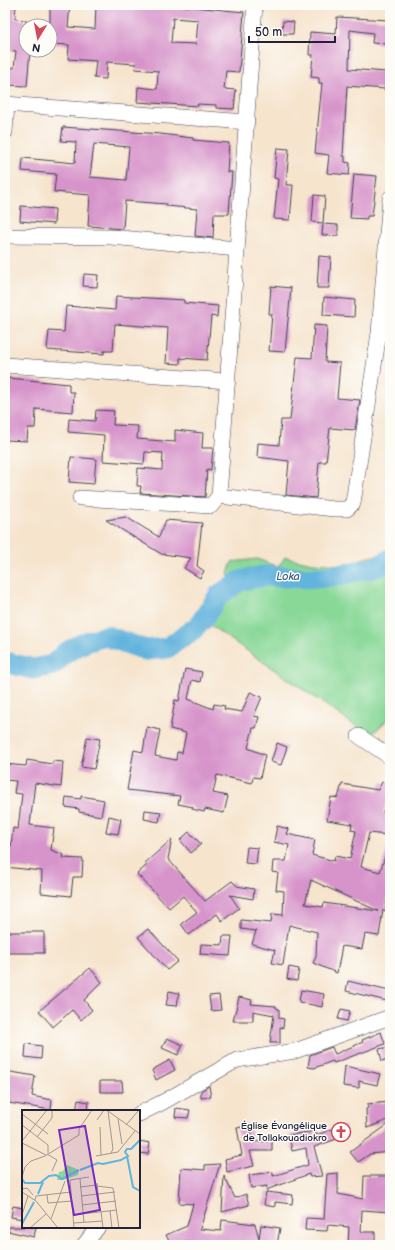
<svg xmlns="http://www.w3.org/2000/svg" width="395" height="1250" viewBox="0 0 395 1250" font-family="'Balsamiq Sans',sans-serif">
<style>
.green{fill:#89d898;stroke:#567d6a}
.lines{fill:none;stroke-linecap:round;stroke-linejoin:round}
.river{stroke:#62b3dd;stroke-width:21}
.building{fill:#d794cb;fill-rule:evenodd}
.minor-casing{stroke:#423f51;stroke-width:16}
.minor{stroke:#fff;stroke-width:15}
.labels{text-anchor:middle;dominant-baseline:central;stroke-width:3;stroke-linejoin:round;paint-order:stroke}
.poi-label{font-size:10px;fill:#22223b;stroke:#fdfcf7;text-anchor:end}
.water-label{font-size:11px;font-style:italic;fill:#3c5c7c;stroke:#fdfcf7}
.inset-river{fill:none;stroke:#62b3dd;stroke-width:2}
.inset-road{fill:none;stroke:#a19693;stroke-width:1}
.view{fill:#7b2cbf;fill-opacity:0.15;stroke:#7b2cbf;stroke-width:2}
.inset-edge{fill:none;stroke:#22223b;stroke-width:2}
</style>
<rect width="100%" height="100%" fill="#fdfcf7"/>
<filter id="ink" filterUnits="userSpaceOnUse"><feTurbulence type="fractalNoise" baseFrequency=".025" numOctaves="2"/><feDisplacementMap in="SourceGraphic" scale="8" xChannelSelector="R" yChannelSelector="G"/><feConvolveMatrix kernelMatrix="1 2 1 2 8 2 1 2 1" color-interpolation-filters="sRGB"/></filter>
<filter id="wash" filterUnits="userSpaceOnUse"><feTurbulence type="fractalNoise" baseFrequency=".012" numOctaves="4" result="noise"/><feDisplacementMap in="SourceGraphic" scale="16" xChannelSelector="R" yChannelSelector="G"/><feGaussianBlur stdDeviation="0.9" result="paint"/><feColorMatrix in="noise" values="0 0 0 0 0 0 0 0 0 0 0 0 0 0 0 0 0 1.4 0 .05"/><feComposite in="paint" operator="in"/></filter>
<g filter="url(#wash)">
<rect width="100%" height="100%" fill="#f6e4cd"/>
<polygon class="green" points="390,552 390,717 370,736 207,623 232,586 228,573 232,562 257,559 278,567 285,557 312,563 358,566 361,559"/>
<g class="lines">
<g class="river">
<polyline points="201,622 219,595 240,581 263,576 313,578 333,576 378,567 390,559"/>
<polyline points="5,664 9,663 33,669 53,665 65,653 85,642 106,636 146,650 167,648 194,629"/>
</g>
</g>
<g id="blocks">
<g class="building">
<polygon points="5,5 16,5 15,19 26,20 26,50 30,50 27,86 5,85 5,67 14,68 16,51 5,50"/>
<path d="M50 5H70L68 27 95 29 96 5 140 8V5H173L244 12 239 72 226 71 224 89 236 90 234 109 216 108V105L198 104V106L137 102 138 87 157 89 158 71 135 69 136 64 107 62 106 79 94 78 96 61 68 59 69 45 50 44ZM173 18 198 20 196 44 171 43Z"/>
<polygon points="337,17 389,20 386,44 372,43 373,33 350,30 349,69 386,72 385,89 347,86 343,156 345,156 345,162 350,163 349,175 327,173 329,155 315,153 322,83 319,83 319,78 311,77 313,55 309,55 310,32 336,34"/>
<polygon points="283,21 294,22 293,34 282,34"/>
<path d="M63 127 161 134 193 138V140L229 143 227 172H232L229 214H214L213 238 195 236 197 209 167 206V204L125 201 123 229 88 226 90 195 54 192 56 174 22 171 23 158 75 163 76 142 61 141ZM94 144 129 147 126 180 90 177Z"/>
<polygon points="277,148 289,149 286,185 293,185 290,220 274,219 278,179 274,178"/>
<polygon points="354,174 377,176 372,216 367,216 367,219 350,218"/>
<polygon points="314,195 325,196 323,223 312,222"/>
<polygon points="21,206 55,209 54,224 20,221"/>
<polygon points="323,224 338,225 338,236 322,235"/>
<polygon points="319,256 331,257 329,288 317,288"/>
<polygon points="84,274 98,275 97,287 83,286"/>
<polygon points="271,286 291,288 285,352 269,351 272,314 269,314"/>
<polygon points="116,296 184,300 184,303 218,306 217,317 211,316 207,360 180,358 180,364 166,363 168,328 115,324 113,351 104,351 104,354 47,350 49,331 64,332 66,306 115,310"/>
<polygon points="324,297 355,300 354,317 323,315"/>
<polygon points="314,325 327,326 325,362 340,363 337,398 360,400 355,430 330,428 326,462 319,462 316,498 286,495 289,461 257,457 258,443 279,445 281,420 290,420 297,357 312,358"/>
<polygon points="8,378 69,384 69,392 74,392 73,412 36,409 35,428 28,428 27,441 5,440"/>
<polygon points="96,410 114,411 113,425 138,426 137,439 175,442 175,430 203,433 202,448 213,448 211,470 207,469 205,497 140,493 141,486 137,486 138,468 162,470 163,453 145,452 144,464 103,461 104,435 68,432 69,419 95,421"/>
<polygon points="71,457 96,459 94,484 69,482"/>
<polygon points="126,517 159,537 166,520 202,523 197,566 204,571 200,578 184,568 191,558 163,554 163,555 106,520"/>
<polygon points="185,669 202,672 200,682 192,680 188,699 213,709 214,704 225,706 224,709 242,712 250,692 262,697 254,716 259,717 256,728 253,728 248,748 265,755 260,778 253,777 252,783 217,775 213,793 228,796 224,813 205,809 204,812 192,809 193,807 178,804 180,796 127,790 134,750 143,752 147,727 160,730 155,756 176,760 177,752 182,753 186,733 170,729 175,700 179,701"/>
<polygon points="87,737 100,739 94,769 81,767"/>
<polygon points="277,743 287,747 281,765 271,762"/>
<polygon points="27,760 52,764 53,761 63,762 61,787 35,783 30,825 54,828 51,850 64,855 63,858 83,859 82,877 73,877 71,896 41,893 42,871 5,867 5,846 11,846 13,828 18,829 22,794 14,793 16,781 5,780 5,764 26,766"/>
<path d="M382 782 390 785V797L383 812 390 814 386 835 369 833 361 867 380 872 388 847 390 848V888L385 911 383 910 379 936 365 934 362 949 342 946 337 973 313 963 316 957 317 932 289 925 283 965 272 963 275 950 252 944 256 931 241 929V920L271 923 272 914 283 915 284 891 276 890 278 873 272 872 273 861H286L289 845 274 842 277 826 289 829 287 834 315 840 312 855 334 861 335 856 350 859 356 831 351 830 352 824 327 820 331 797 338 798 342 784 378 790ZM311 880 378 911 324 903 323 907 305 904Z"/>
<polygon points="81,796 104,800 101,816 79,812 79,809 65,807 66,797 81,799"/>
<polygon points="145,810 161,812 159,822 144,819"/>
<polygon points="109,816 121,819 118,834 106,832"/>
<polygon points="189,832 201,844 191,853 180,840"/>
<polygon points="172,839 168,859 205,901 232,881 237,886 254,889 253,899 230,895 239,908 222,921 217,914 189,935 181,924 197,912 183,896 169,908 137,874 147,865 145,863"/>
<polygon points="247,847 258,848 256,864 245,863"/>
<polygon points="148,929 178,961 167,970 138,937"/>
<rect x="5" y="932" width="39" height="21"/>
<polygon points="223,936 232,936 230,956 200,954 201,944 222,945"/>
<polygon points="289,967 299,969 297,981 287,979"/>
<polygon points="90,968 102,982 84,1000 92,1010 81,1020 72,1010 53,1027 39,1011"/>
<polygon points="348,981 389,991 387,1001 346,991"/>
<polygon points="301,990 324,994 322,1007 299,1002"/>
<polygon points="169,991 179,993 177,1006 166,1005"/>
<polygon points="219,995 221,1010 211,1011 209,996"/>
<polygon points="239,997 252,1000 251,1004 276,1006 276,1008 279,1009 279,1018 284,1019 283,1028 280,1027 280,1043 270,1043 274,1015 253,1011 253,1021 233,1021"/>
<polygon points="341,1009 350,1011 347,1021 338,1019"/>
<polygon points="381,1032 385,1044 334,1063 333,1061 314,1068 308,1067 310,1055 332,1047 335,1054 363,1042 362,1040"/>
<polygon points="167,1038 183,1045 178,1055 162,1048"/>
<polygon points="26,1044 42,1046 41,1059 25,1057"/>
<polygon points="389,1047 390,1058 382,1061 379,1049"/>
<polygon points="170,1060 175,1070 156,1080 152,1070"/>
<polygon points="345,1066 380,1074 377,1085 359,1081 359,1088 343,1086"/>
<polygon points="5,1071 35,1076 32,1096 52,1100 51,1110 9,1103 9,1100 5,1099"/>
<polygon points="100,1081 122,1081 123,1092 100,1092"/>
<polygon points="209,1086 211,1097 201,1098 201,1091"/>
<polygon points="78,1100 89,1102 88,1111 76,1111"/>
<polygon points="390,1102 390,1119 367,1128 366,1109 368,1108 367,1104"/>
<polygon points="176,1108 190,1110 188,1118 175,1117"/>
<polygon points="390,1123 390,1152 370,1154 358,1162 350,1152"/>
<polygon points="250,1125 253,1142 272,1141 272,1151 250,1151 254,1166 227,1172 225,1159 242,1155 237,1128"/>
<polygon points="344,1125 348,1135 314,1147 322,1176 310,1177 309,1174 266,1190 267,1186 251,1188 249,1175 273,1172 273,1176 308,1165 306,1148 292,1151 289,1135 315,1131 316,1135"/>
<polygon points="139,1141 150,1143 148,1154 139,1153"/>
<polygon points="220,1164 200,1229 221,1231 222,1220 255,1224 259,1238 261,1225 280,1228 277,1245 221,1245 185,1242 187,1245 171,1245 166,1235 187,1226 193,1204 179,1203 181,1168 205,1170 205,1165"/>
<polygon points="338,1173 338,1194 363,1199 364,1176 388,1176 388,1185 390,1185 390,1212 362,1210 361,1232 375,1232 375,1245 348,1245 349,1227 328,1225 327,1231 305,1230 306,1218 324,1219 327,1174"/>
<polygon points="224,1176 235,1198 246,1194 249,1205 222,1212"/>
<polygon points="266,1192 293,1195 292,1204 275,1202 275,1207 264,1205"/>
<polygon points="13,1206 23,1208 23,1219 11,1217"/>
<polygon points="9,1227 36,1227 34,1237 8,1231"/>
</g>
</g>
</g>
<g filter="url(#ink)">
<use href="#blocks" fill-opacity="0" stroke="#423f51" stroke-width="1"/>
<g class="lines">
<defs>
<g id="minor">
<polyline points="5,104 247,122"/>
<polyline points="5,132 7,104"/>
<polyline points="5,236 111,237 237,249"/>
<polyline points="5,365 228,381"/>
<polyline points="219,496 334,509 347,509 353,503 379,333 390,198"/>
<polyline points="80,498 211,506 219,496 255,5"/>
<polyline points="359,736 390,757"/>
<polyline points="139,1114 163,1102 237,1060 295,1051 390,1017"/>
<polyline points="84,1245 98,1227"/>
</g>
</defs>
<use href="#minor" class="minor-casing"/>
<use href="#minor" class="minor"/>
</g>
</g>
<defs>
<symbol id="church-ring" viewBox="-11 -11 22 22"><circle r="9.5" fill="#fdfcf7" stroke="#d1495b" stroke-width="1.5"/><path d="M-1.2-6h2.4v3.5h3.3v2.4h-3.3V6h-2.4V-.1h-3.3v-2.4h3.3Z" fill="#d1495b"/></symbol>
</defs>
<g fill-rule="evenodd">
<use href="#church-ring" x="330" y="1121" width="22" height="22"/>
</g>
<g class="labels">
<g class="poi-label">
<text x="327" y="1126">Église Évangélique<tspan x="327" dy="12">de Tollakouadiokro</tspan></text>
</g>
<g class="water-label">
<text x="288" y="576">Loka</text>
</g>
</g>
<g transform="translate(22 1110)">
<rect width="118" height="118" fill="#f6e4cd"/>
<path d="M45 55 57 60 56 65 41 70H35L37 62 41 61Z" fill="#89d898"/>
<path class="inset-river" d="M105 46 111 77 118 81M58 60 76 53 81 54 99 50 106 46 103 42 105 39H109L118 30M0 69 3 73H18L27 66 34 65 40 69 57 60M16 84 21 72M0 114 12 92"/>
<path class="inset-road" d="M86 1 91 39 89 43M86 1 118 24M0 4 26 24M96 9 100 34M75 10 82 0M0 15 26 35V43M104 15 117 0M78 17 79 45M15 27 30 8V0M0 31 25 0M0 33 24 45M25 44 35 50 30 61M74 46 96 42 113 21M0 67 3 57 9 51 23 46 57 25V19L70 0M58 69 62 112M75 73 77 93M75 76 91 78 97 118M58 77 75 75M0 79 5 78 11 85M0 82 14 91 36 118M25 85 26 93 50 91M59 86 93 82M13 90 14 86 49 82M60 95 94 91M79 101 81 118M88 101 90 118M0 105 6 86M51 105 95 100M29 109 43 71M52 113 80 111M8 118 24 104M52 118 48 70 67 67"/>
<path class="view" d="M63 16 78 100 52 105 37 20Z"/>
<rect width="118" height="118" class="inset-edge"/>
</g>
<rect width="395" height="1250" fill="none" stroke="#fdfcf7" stroke-width="20"/>
<g transform="translate(38 38) rotate(190)"><circle r="19" fill="#fdfcf7" stroke="#a5a5ac"/>
<path d="M0-3L7 15L0 10L-7 15Z" fill="#d1495b"/>
<text y="-6" font-size="11" font-weight="bold" text-anchor="middle" fill="#22223b">N</text>
</g>
<path d="M249 36v6h86v-6" fill="none" stroke="#22223b" stroke-width="2"/>
<text x="255" y="36" font-size="12" fill="#22223b" stroke="#fdfcf7" stroke-width="3" paint-order="stroke">50 m</text>
</svg>
